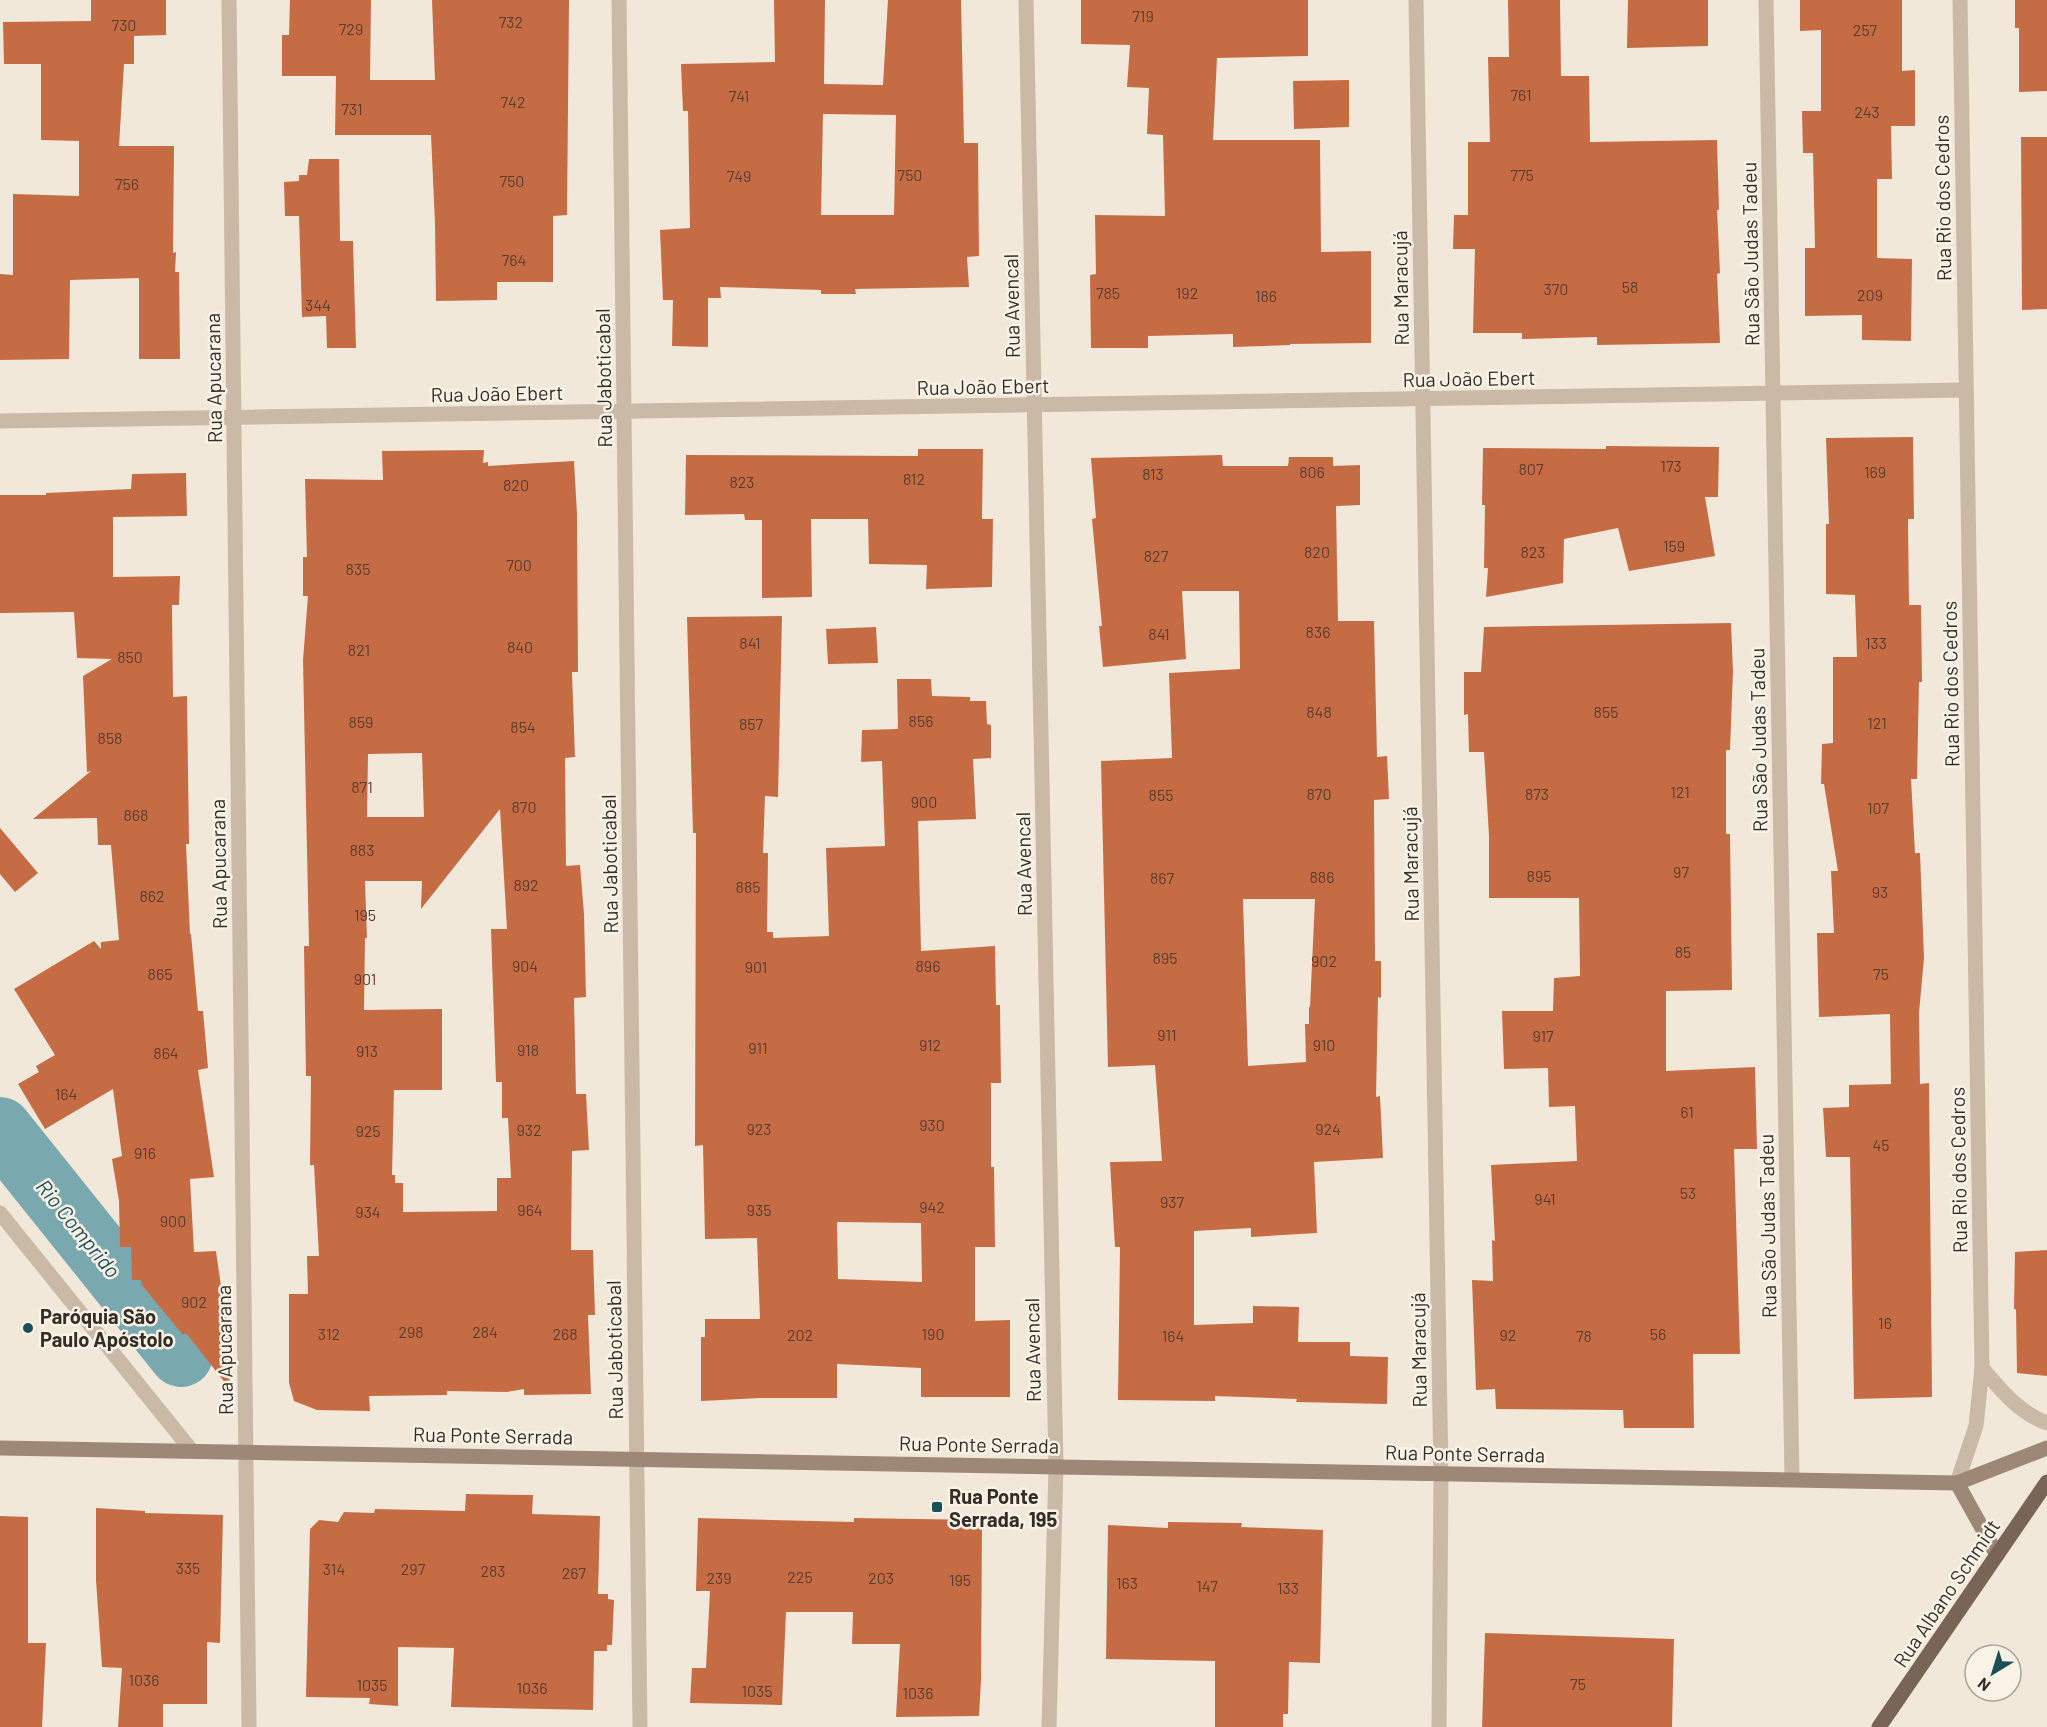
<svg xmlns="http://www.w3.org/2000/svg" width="2047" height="1727" viewBox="0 0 2047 1727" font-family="Barlow,sans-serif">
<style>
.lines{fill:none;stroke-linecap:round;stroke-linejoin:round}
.river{stroke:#79a9af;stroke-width:64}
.building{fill:#c66c44;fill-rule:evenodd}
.street{stroke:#cab9a6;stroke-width:15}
.secondary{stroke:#9d8878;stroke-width:15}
.primary{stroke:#786558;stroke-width:15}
.poi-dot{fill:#1d4f57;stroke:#f9f2e6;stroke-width:2}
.labels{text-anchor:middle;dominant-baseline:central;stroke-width:5;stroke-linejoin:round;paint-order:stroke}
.number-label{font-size:16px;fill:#5a3d2e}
.street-label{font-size:20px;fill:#362d27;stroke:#f9f2e6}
.poi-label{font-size:20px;font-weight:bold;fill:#362d27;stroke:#f9f2e6;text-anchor:start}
.water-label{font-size:21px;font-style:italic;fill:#1d4f57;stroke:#f9f2e6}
</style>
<rect width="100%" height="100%" fill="#f2e8da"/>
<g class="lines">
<polyline class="river" points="0,1129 181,1355"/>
</g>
<g class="building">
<polygon points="91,0 166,0 166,35 134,36 134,64 124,64 119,146 174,146 173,253 176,252 175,272 179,272 180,359 139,359 139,278 70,280 69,359 0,360 0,274 13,275 13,194 79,196 79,141 41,140 41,64 4,64 3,22 91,21"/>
<polygon points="290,0 371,0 370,80 435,80 432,0 569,0 567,215 553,216 553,282 497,282 497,300 436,301 435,223 431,135 335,135 336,76 282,76 282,35 289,35"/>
<path d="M774 0H825L824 84 883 85 888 0H961L964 143H978L979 256 967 257 969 287 855 289 856 294H821V290L720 287 721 298H708V347L672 346 673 300H663L660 230 690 228 688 111H683L681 64 775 62ZM823 114 896 115 894 215H821Z"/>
<polygon points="1081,0 1308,0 1308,56 1217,58 1213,140 1320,140 1321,252 1371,251 1371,343 1290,344 1290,345 1233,347 1233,334 1148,336 1148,348 1091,348 1090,275 1096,274 1095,215 1165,216 1163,135 1147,134 1149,88 1127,87 1130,45 1081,44"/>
<polygon points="1508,0 1560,0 1561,76 1589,76 1590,142 1717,140 1719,210 1717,210 1720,273 1717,274 1720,343 1597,345 1597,337 1522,339 1522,333 1473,333 1475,249 1453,249 1454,215 1468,215 1468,142 1490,142 1488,57 1509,57"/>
<polygon points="1628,0 1708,0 1708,46 1627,48"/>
<polygon points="1800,0 1902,0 1902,71 1915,70 1915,126 1891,126 1892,179 1877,179 1877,258 1912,259 1911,341 1862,340 1862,315 1805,316 1805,248 1815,248 1813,153 1803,153 1802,111 1821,111 1821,30 1800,31"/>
<polygon points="2015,0 2047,0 2047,91 2019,92 2019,28 2015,28"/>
<polygon points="1349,80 1349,127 1294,129 1293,81"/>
<polygon points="2021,137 2047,137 2047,309 2022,310"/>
<polygon points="309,159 339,159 340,241 353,241 356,348 327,348 326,316 302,317 299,216 285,216 284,182 299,181 299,175 307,175"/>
<polygon points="1913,437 1914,519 1908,519 1909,605 1921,605 1922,682 1919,682 1917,779 1911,779 1915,853 1920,853 1924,958 1919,1013 1920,1084 1929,1083 1932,1397 1854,1399 1850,1157 1826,1157 1823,1108 1849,1107 1849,1085 1891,1084 1890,1014 1819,1017 1817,933 1834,933 1831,871 1838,871 1824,784 1821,784 1822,744 1833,743 1833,657 1857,657 1855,595 1826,594 1826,524 1829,524 1826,438"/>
<polygon points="1606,446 1719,447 1718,497 1705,497 1715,556 1629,571 1618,528 1564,539 1563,583 1486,597 1488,568 1484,568 1485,505 1482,505 1483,448 1606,449"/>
<polygon points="918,449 983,449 982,519 993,519 992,587 926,589 927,565 869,564 868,519 811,519 812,597 762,598 762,520 745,520 744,514 685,515 686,455 918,456"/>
<path d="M484 450 483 463 488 462V466L574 461 577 514 578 672H572L575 757 565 758 566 866 580 865 584 914 586 997 574 998 576 1094H586L589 1150 572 1151 571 1250H593L595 1315H588L591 1394 524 1395V1389L507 1392 447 1391V1395L369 1396 370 1411 317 1410 294 1401 289 1383V1294H308L307 1256H319L314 1165H310L311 1076H306L304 946H309L303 660 308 596H303V557H307L305 479 383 480 382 451ZM422 753 424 817H367L368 754ZM500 809 507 929H491L496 1082H502V1118H508L511 1178H497V1211L403 1212V1183H395V1175H392L394 1090H442V1009L364 1010 365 938H367L365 881H422L421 909Z"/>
<path d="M1222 455 1223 466H1288L1289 457H1333V466L1360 465V505L1336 506 1338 621H1374L1377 757 1387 756 1389 799 1374 800 1375 961H1381V998L1378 997 1376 1097 1380 1096 1383 1158 1314 1162 1317 1233 1251 1237V1228L1194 1231V1325L1253 1323V1306L1299 1307 1298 1342H1350V1356L1388 1357 1387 1404 1296 1402 1297 1399 1215 1396V1401L1118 1400 1120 1247H1115L1110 1162 1162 1161 1155 1065 1108 1067 1101 761 1172 758 1169 673 1240 669 1239 591H1182L1186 659 1103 667 1099 626H1102L1092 519 1096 518 1091 458ZM1243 899H1315L1310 1007H1309V1024H1305L1306 1062 1248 1066Z"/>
<polygon points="186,473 187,516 113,517 113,577 180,576 179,605 172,605 173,697 187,696 189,844 186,844 190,934 191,934 198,1011 203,1011 208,1068 198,1070 214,1177 190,1179 194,1252 216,1251 221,1286 225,1286 230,1389 186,1333 183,1335 141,1284 141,1280 132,1280 131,1247 120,1247 119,1201 112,1159 122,1156 113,1089 45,1129 18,1084 39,1072 36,1066 55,1055 14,989 94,941 101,949 101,942 119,940 111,845 98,845 97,818 33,819 91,771 87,772 83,676 112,659 77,658 74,612 0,613 0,495 46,495 46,493 131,489 132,474"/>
<path d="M782 616 778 797 765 796 763 853H768L767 932H773V938L829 936 826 848 885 846 882 761 861 762 862 730 898 729 897 679H931L932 696 970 697V701H986L987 724 991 725V758L973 759 976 819 918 821 921 951 995 946 996 1005H1000L1001 1083H991V1167H994L995 1247H975V1321L1010 1320V1397H921V1368L837 1364V1398H760L701 1401V1337H705V1319H760L757 1238 705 1239 703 1145 695 1146 696 833H693L687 617ZM837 1222 921 1223 922 1282 838 1279Z"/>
<polygon points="1731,623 1733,671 1730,750 1726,750 1726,834 1730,834 1732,990 1666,991 1666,1071 1755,1067 1757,1149 1734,1149 1740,1354 1693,1354 1694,1428 1624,1428 1623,1410 1496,1409 1495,1389 1476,1390 1472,1280 1493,1281 1492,1240 1495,1241 1491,1165 1577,1161 1575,1106 1549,1107 1548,1068 1504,1069 1502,1011 1553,1011 1554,978 1580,976 1579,898 1489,898 1489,836 1484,752 1469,752 1468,714 1464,715 1464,672 1481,672 1484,627"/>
<polygon points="876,627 878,663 828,664 826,629"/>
<polygon points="0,828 38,873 15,892 0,874"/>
<polygon points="2047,1250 2047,1376 2017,1373 2016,1309 2014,1309 2015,1252"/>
<polygon points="466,1494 533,1495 532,1514 600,1516 598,1594 608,1594 608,1599 614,1600 612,1645 607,1645 607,1651 594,1651 593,1710 451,1707 454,1648 398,1647 398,1706 369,1704 370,1698 306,1697 310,1529 319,1520 338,1522 344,1512 374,1513 375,1509 465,1511"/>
<polygon points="96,1508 145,1511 145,1513 223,1515 220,1643 207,1642 207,1704 163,1704 163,1727 118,1727 122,1668 102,1667 96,1580"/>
<polygon points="0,1516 28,1517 28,1643 46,1643 42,1727 0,1727"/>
<polygon points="698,1518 854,1522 854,1518 982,1520 981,1681 979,1716 896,1717 900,1644 852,1644 853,1612 786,1612 782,1705 690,1703 692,1668 706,1668 710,1591 696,1591"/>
<polygon points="1168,1522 1242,1523 1241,1527 1323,1530 1320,1663 1289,1662 1288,1714 1283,1714 1283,1727 1215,1727 1215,1661 1106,1659 1108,1525 1168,1528"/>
<polygon points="1485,1633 1674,1639 1672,1727 1482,1727"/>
</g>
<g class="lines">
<g class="street">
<polyline points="229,0 249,1727"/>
<polyline points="619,0 640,1727"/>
<polyline points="1026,0 1056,1467 1049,1727"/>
<polyline points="1416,0 1441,1474 1439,1727"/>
<polyline points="1766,0 1792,1479"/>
<polyline points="0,421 1966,390"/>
<polyline points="0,1213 192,1451"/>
<path d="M1982 1368C2001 1390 2019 1413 2047 1423"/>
<polyline points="1957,1483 1976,1426 1982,1368 1960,0"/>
</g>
<g class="secondary">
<polyline points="0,1448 1957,1483 2047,1448"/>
<polyline points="1957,1483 1997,1555"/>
</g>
<polyline class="primary" points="1879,1727 2047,1482"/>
</g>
<g class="poi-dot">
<circle cx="28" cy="1328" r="6"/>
<rect x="931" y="1501" width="12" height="12" rx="3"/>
</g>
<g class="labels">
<g class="number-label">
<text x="1143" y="15">719</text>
<text x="511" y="21">732</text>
<text x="124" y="24">730</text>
<text x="351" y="28">729</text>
<text x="1865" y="29">257</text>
<text x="1521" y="94">761</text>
<text x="739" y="95">741</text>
<text x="513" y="101">742</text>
<text x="352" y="108">731</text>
<text x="1867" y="111">243</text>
<text x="910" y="174">750</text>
<text x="1522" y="174">775</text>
<text x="739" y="175">749</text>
<text x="512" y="180">750</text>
<text x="127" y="183">756</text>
<text x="514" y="259">764</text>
<text x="1630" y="286">58</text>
<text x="1556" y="288">370</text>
<text x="1108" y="292">785</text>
<text x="1187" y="292">192</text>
<text x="1870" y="294">209</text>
<text x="1266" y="295">186</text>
<text x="318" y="304">344</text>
<text x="1671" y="465">173</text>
<text x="1531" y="468">807</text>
<text x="1312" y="471">806</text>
<text x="1875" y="471">169</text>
<text x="1153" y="473">813</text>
<text x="914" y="478">812</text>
<text x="742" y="481">823</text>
<text x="516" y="484">820</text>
<text x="1674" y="545">159</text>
<text x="1317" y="551">820</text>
<text x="1533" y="551">823</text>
<text x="1156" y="555">827</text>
<text x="519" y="564">700</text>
<text x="358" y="568">835</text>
<text x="1318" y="631">836</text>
<text x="1159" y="633">841</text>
<text x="750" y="642">841</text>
<text x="1876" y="642">133</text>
<text x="520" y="646">840</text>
<text x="359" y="649">821</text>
<text x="130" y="656">850</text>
<text x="1319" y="711">848</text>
<text x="1606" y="711">855</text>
<text x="921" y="720">856</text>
<text x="361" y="721">859</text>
<text x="1877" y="722">121</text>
<text x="751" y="723">857</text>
<text x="523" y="726">854</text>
<text x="110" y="737">858</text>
<text x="362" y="786">871</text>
<text x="1680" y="791">121</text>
<text x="1319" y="793">870</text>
<text x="1537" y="793">873</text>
<text x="1161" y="794">855</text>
<text x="924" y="801">900</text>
<text x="524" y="806">870</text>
<text x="1878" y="807">107</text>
<text x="136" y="814">868</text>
<text x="362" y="849">883</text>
<text x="1681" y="871">97</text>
<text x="1539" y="875">895</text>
<text x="1322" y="876">886</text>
<text x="1162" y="877">867</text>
<text x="526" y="884">892</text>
<text x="748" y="886">885</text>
<text x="1880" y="891">93</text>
<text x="152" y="895">862</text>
<text x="365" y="914">195</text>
<text x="1683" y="951">85</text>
<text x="1165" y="957">895</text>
<text x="1324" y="960">902</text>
<text x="525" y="965">904</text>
<text x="928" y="965">896</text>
<text x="756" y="966">901</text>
<text x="160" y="973">865</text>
<text x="1881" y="973">75</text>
<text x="365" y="978">901</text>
<text x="1167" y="1034">911</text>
<text x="1543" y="1035">917</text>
<text x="930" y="1044">912</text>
<text x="1324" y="1044">910</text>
<text x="758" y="1047">911</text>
<text x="528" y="1049">918</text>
<text x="367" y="1050">913</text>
<text x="166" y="1052">864</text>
<text x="66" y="1093">164</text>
<text x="1687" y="1111">61</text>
<text x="932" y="1124">930</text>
<text x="759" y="1128">923</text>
<text x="1328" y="1128">924</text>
<text x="529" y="1129">932</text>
<text x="368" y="1130">925</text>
<text x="1881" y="1144">45</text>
<text x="145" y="1152">916</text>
<text x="1688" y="1192">53</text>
<text x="1545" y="1198">941</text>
<text x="1172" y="1201">937</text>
<text x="932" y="1206">942</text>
<text x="530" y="1209">964</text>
<text x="759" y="1209">935</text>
<text x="368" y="1211">934</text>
<text x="173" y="1220">900</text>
<text x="194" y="1301">902</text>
<text x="1885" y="1322">16</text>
<text x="411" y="1331">298</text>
<text x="485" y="1331">284</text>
<text x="329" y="1333">312</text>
<text x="565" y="1333">268</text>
<text x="933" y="1333">190</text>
<text x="1658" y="1333">56</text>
<text x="800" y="1334">202</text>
<text x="1508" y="1334">92</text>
<text x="1173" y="1335">164</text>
<text x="1584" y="1335">78</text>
<text x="188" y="1567">335</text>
<text x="334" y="1568">314</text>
<text x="413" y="1568">297</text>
<text x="493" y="1570">283</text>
<text x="574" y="1572">267</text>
<text x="800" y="1576">225</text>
<text x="719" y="1577">239</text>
<text x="881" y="1577">203</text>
<text x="960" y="1579">195</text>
<text x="1127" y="1582">163</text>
<text x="1207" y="1585">147</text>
<text x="1288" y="1587">133</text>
<text x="144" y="1679">1036</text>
<text x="1578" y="1683">75</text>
<text x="372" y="1684">1035</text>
<text x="532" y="1687">1036</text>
<text x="757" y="1690">1035</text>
<text x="918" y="1692">1036</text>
</g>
<g class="street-label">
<text transform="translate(1942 198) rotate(-91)">Rua Rio dos Cedros</text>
<text transform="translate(1750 254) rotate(-91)">Rua São Judas Tadeu</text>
<text transform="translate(1400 288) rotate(-91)">Rua Maracujá</text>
<text transform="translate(1011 306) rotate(-91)">Rua Avencal</text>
<text transform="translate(213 378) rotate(-91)">Rua Apucarana</text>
<text transform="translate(603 378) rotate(-91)">Rua Jaboticabal</text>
<text transform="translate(1469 378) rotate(-1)">Rua João Ebert</text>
<text transform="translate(983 386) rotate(-1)">Rua João Ebert</text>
<text transform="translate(497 393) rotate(-1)">Rua João Ebert</text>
<text transform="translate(1950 684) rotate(-91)">Rua Rio dos Cedros</text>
<text transform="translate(1758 740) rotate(-91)">Rua São Judas Tadeu</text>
<text transform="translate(218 864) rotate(-91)">Rua Apucarana</text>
<text transform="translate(609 864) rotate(-91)">Rua Jaboticabal</text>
<text transform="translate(1023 864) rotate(-91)">Rua Avencal</text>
<text transform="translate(1410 864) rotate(-91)">Rua Maracujá</text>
<text transform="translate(1958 1170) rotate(-91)">Rua Rio dos Cedros</text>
<text transform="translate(1767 1226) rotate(-91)">Rua São Judas Tadeu</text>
<text transform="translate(224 1350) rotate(-91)">Rua Apucarana</text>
<text transform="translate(614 1350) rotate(-91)">Rua Jaboticabal</text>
<text transform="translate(1032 1350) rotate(-91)">Rua Avencal</text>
<text transform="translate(1418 1350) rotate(-91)">Rua Maracujá</text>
<text transform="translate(493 1435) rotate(1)">Rua Ponte Serrada</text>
<text transform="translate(979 1444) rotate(1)">Rua Ponte Serrada</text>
<text transform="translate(1465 1453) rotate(1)">Rua Ponte Serrada</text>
<text transform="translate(1946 1593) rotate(-56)">Rua Albano Schmidt</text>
</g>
<g class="poi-label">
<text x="40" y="1316">Paróquia São<tspan x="40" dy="23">Paulo Apóstolo</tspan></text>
<text x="949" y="1496">Rua Ponte<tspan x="949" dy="23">Serrada, 195</tspan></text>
</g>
<g class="water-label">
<text transform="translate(79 1228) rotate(51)">Rio Comprido</text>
</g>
</g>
<g transform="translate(1993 1673) rotate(218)"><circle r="28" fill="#f9f2e6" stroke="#aba39a" stroke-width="1.5"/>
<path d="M0-4.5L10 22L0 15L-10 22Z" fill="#1d4f57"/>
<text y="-9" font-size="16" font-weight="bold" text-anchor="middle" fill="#362d27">N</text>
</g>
</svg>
